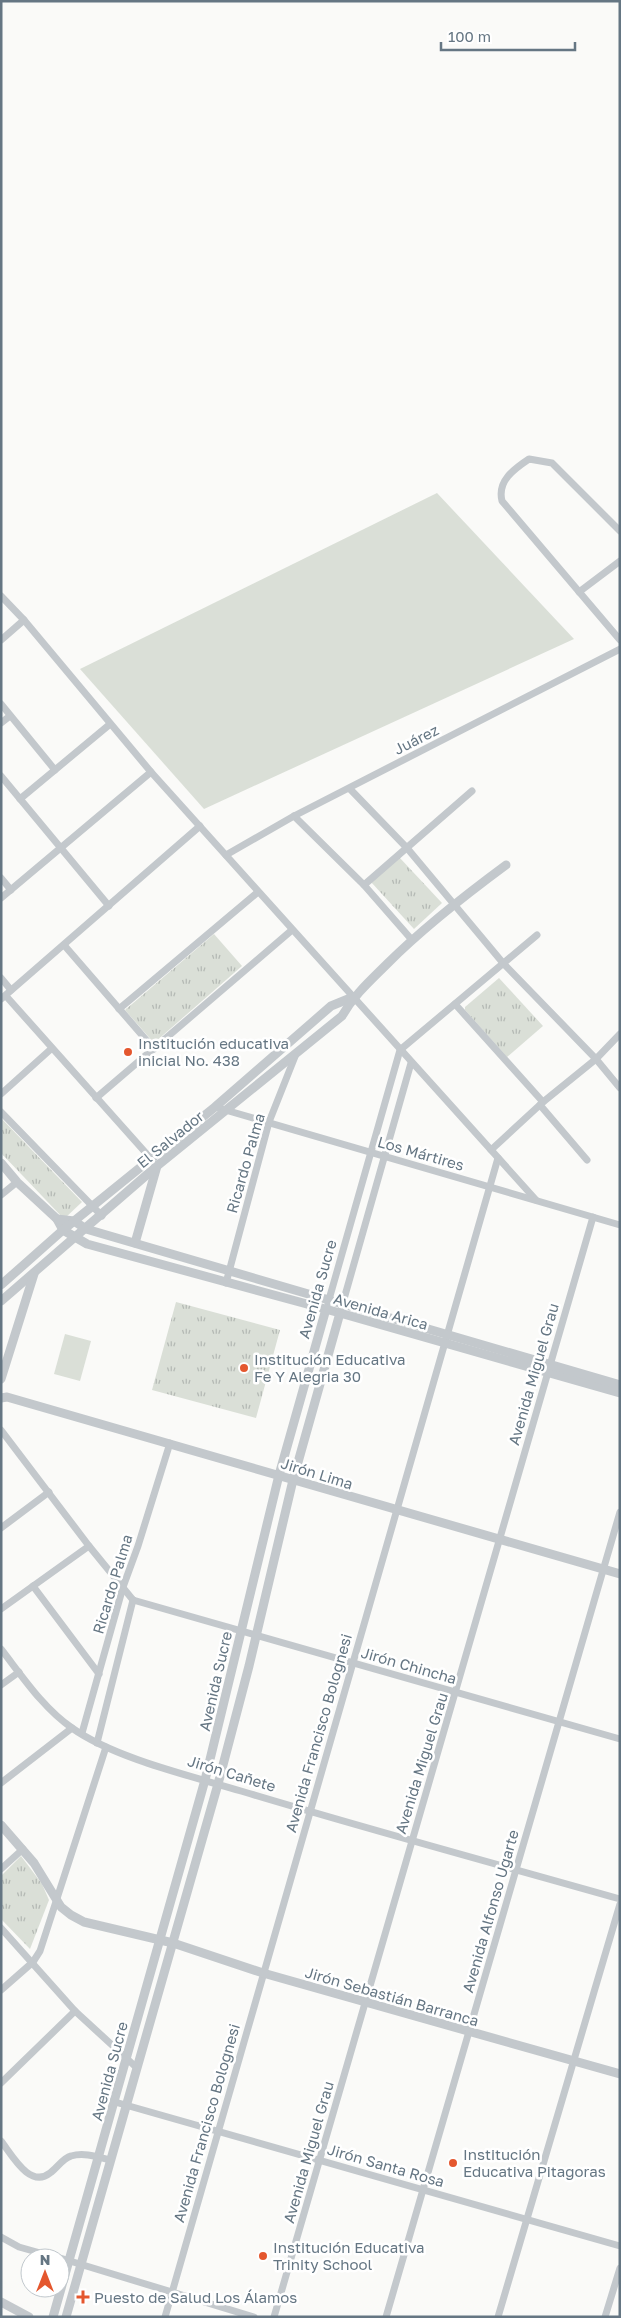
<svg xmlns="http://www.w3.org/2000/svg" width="621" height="2318" viewBox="0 0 621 2318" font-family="'Golos Text',sans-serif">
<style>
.grass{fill:url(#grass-tufts)}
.garden{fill:#dadfd7}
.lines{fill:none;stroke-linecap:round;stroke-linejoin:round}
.minor{stroke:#c3c8cc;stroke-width:7}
.tertiary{stroke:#c3c8cc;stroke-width:9}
.poi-dot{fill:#e4572e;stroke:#fff;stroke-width:2}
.labels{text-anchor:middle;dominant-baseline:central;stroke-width:5;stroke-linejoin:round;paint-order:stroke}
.street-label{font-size:15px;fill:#657683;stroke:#fff}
.poi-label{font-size:15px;fill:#657683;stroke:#fff;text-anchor:start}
</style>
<defs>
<pattern id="grass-tufts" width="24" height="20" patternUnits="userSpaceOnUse" patternTransform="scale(1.25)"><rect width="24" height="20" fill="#dadfd7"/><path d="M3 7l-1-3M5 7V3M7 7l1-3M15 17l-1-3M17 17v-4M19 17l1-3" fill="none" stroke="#b4b9b4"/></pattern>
</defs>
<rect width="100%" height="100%" fill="#fafaf8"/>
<g class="grass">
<polygon points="399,857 442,903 414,929 371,882"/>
<polygon points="214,934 242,966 154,1043 125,1010"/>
<polygon points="499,978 543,1026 507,1057 465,1010 465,1007"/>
<polygon points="1,1118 82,1202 64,1219 1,1153"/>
<polygon points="176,1302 280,1330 256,1418 152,1390"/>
<polygon points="21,1856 42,1884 49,1900 30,1949 1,1919 1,1876"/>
</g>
<g class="garden">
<polygon points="437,493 574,639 204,809 80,669"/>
<polygon points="65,1334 91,1341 80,1381 54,1374"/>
</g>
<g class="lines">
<g class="minor">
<path d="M620 531 552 463 529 459C514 469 497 481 502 501L620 640"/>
<polyline points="579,592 620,561"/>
<polyline points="1,596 24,620 151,772 536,1200"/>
<polyline points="1,640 24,620"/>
<polyline points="1,704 55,770"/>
<polyline points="1,723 10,716"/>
<polyline points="1,776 109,906"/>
<polyline points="350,789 407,848 503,963 596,1059 620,1088"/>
<polyline points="20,799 109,725"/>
<polyline points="294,816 364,885 412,940"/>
<polyline points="226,855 294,816 620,649"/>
<polyline points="1,878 11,890"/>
<polyline points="364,885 472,791"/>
<polyline points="1,898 151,772"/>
<polyline points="64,945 154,1049"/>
<polyline points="1,978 11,990"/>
<polyline points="6,996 153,1161"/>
<polyline points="1,999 200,826"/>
<polyline points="455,1004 543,1102"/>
<polyline points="119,1009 258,892"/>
<polyline points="1,1094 51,1049"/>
<polyline points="96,1098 292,930"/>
<polyline points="540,1105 587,1160"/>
<polyline points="215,1107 620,1225"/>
<polyline points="1,1112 102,1216"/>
<polyline points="491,1150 543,1102 596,1059 620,1034"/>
<polyline points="1,1195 17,1182"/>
<polyline points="226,1283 269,1122 296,1054"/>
<polyline points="328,1303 400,1050 537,935"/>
<polyline points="340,1313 411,1063"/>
<polyline points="1,1430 89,1546 133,1600"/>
<polyline points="1,1528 49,1492"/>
<polyline points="33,1586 99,1674"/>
<polyline points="133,1600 620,1739"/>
<polyline points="1,1609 89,1546"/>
<path d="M1 1649C22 1676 43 1708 72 1728 114 1758 191 1776 241 1791 367 1829 493 1863 620 1899"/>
<polyline points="1,1685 19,1672"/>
<polyline points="82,1733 123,1587 138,1546 170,1443"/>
<polyline points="97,1743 133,1600"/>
<polyline points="1,1783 72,1728"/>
<polyline points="1,1869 23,1849"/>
<polyline points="1,1928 75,2011 137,2068"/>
<polyline points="1,1990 33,1962 40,1951 106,1747"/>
<polyline points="1,2083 75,2011"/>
<polyline points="115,2102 620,2246"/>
<path d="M1 2141C12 2155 30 2189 50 2173 57 2168 63 2158 71 2156 84 2152 98 2157 110 2160"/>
<polyline points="1,2237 19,2247 58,2258"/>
<polyline points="60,2258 254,2317"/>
<polyline points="165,2317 498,1158"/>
<polyline points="274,2317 593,1217"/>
<polyline points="386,2317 620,1512"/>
<polyline points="498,2317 620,1904"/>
<polyline points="605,2317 620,2268"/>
</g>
<g class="tertiary">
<polyline points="1,1163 17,1182 57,1219 63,1230 87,1244 340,1313 620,1393"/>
<polyline points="57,1219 74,1221 86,1229 620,1385"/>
<polyline points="135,1243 157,1166"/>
<polyline points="1,1285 63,1230 215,1107 331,1006 353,997"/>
<path d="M1 1301 157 1166 342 1016C354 995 370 981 387 964 424 927 464 896 506 865"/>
<polyline points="1,1379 34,1274"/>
<polyline points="1,1398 7,1397 620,1574"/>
<polyline points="1,1825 34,1863 61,1907 71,1915 84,1922 173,1943 263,1973 620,2074"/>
<polyline points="1,2302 29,2317"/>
<polyline points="53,2317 205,1780 279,1475 326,1309"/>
<polyline points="66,2317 218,1784 249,1666 293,1480 340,1313"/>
</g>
</g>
<g class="poi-dot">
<circle cx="128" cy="1052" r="5"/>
<circle cx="244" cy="1368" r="5"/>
<circle cx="453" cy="2163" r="5"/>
<circle cx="263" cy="2256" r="5"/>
<path d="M80.5 2289.5h5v5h5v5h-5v5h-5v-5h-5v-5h5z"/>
</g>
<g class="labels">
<g class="street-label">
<text transform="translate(416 739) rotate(-27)">Juárez</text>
<text transform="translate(170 1139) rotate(-39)">El Salvador</text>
<text transform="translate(421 1153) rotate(16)">Los Mártires</text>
<text transform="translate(245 1163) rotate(-74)">Ricardo Palma</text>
<text transform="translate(317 1289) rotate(-74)">Avenida Sucre</text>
<text transform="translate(381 1311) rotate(16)">Avenida Arica</text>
<text transform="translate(533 1374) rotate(-74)">Avenida Miguel Grau</text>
<text transform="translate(317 1473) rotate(17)">Jirón Lima</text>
<text transform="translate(112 1584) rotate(-73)">Ricardo Palma</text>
<text transform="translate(409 1665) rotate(16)">Jirón Chincha</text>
<text transform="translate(215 1681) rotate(-77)">Avenida Sucre</text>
<text transform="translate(318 1733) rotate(-74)">Avenida Francisco Bolognesi</text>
<text transform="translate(421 1763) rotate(-73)">Avenida Miguel Grau</text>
<text transform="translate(232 1773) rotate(17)">Jirón Cañete</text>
<text transform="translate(490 1911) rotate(-74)">Avenida Alfonso Ugarte</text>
<text transform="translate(392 1996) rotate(16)">Jirón Sebastián Barranca</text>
<text transform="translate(109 2071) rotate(-75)">Avenida Sucre</text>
<text transform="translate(206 2123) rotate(-74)">Avenida Francisco Bolognesi</text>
<text transform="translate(308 2152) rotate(-74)">Avenida Miguel Grau</text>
<text transform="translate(386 2165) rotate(16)">Jirón Santa Rosa</text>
</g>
<g class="poi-label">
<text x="138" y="1043">Institución educativa<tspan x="138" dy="17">inicial No. 438</tspan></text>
<text x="254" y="1359">Institución Educativa<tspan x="254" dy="17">Fe Y Alegria 30</tspan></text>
<text x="463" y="2154">Institución<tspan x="463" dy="17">Educativa Pitagoras</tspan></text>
<text x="273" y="2247">Institución Educativa<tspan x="273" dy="17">Trinity School</tspan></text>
<text x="94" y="2297">Puesto de Salud Los Álamos</text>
</g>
</g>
<rect width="621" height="2318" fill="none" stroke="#657683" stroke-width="5"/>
<g transform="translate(45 2273)"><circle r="24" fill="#ffffff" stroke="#c1c8cd"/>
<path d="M0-4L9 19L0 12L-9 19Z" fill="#e4572e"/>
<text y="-8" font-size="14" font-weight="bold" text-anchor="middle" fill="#657683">N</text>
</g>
<path d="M441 42v8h134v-8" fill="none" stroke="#657683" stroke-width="2.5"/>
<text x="448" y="42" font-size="15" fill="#657683" stroke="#ffffff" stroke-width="4" paint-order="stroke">100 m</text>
</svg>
